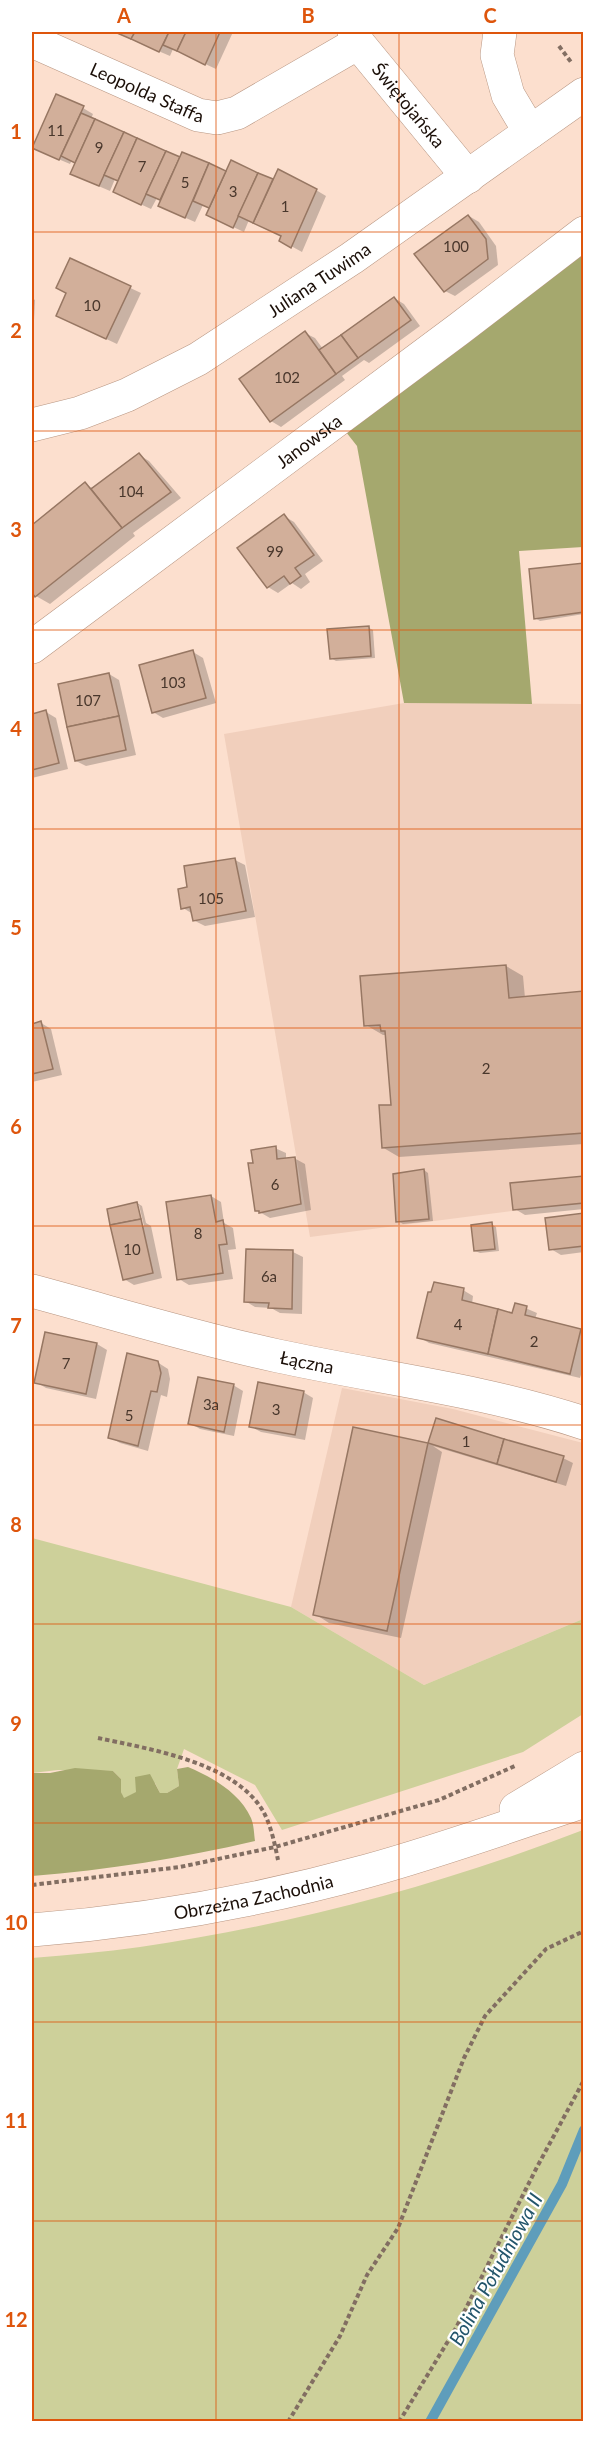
<svg xmlns="http://www.w3.org/2000/svg" width="615" height="2453" viewBox="0 0 615 2453" font-family="Lato,sans-serif">
<style>
.built{fill:#f1cfbc}
.green{fill:#cdd09a}
.forest{fill:#a5a86e}
.shadow{fill:#0003;fill-rule:evenodd}
.lines{fill:none;stroke-linecap:round;stroke-linejoin:round}
.stream{stroke:#5e9dbb;stroke-width:10}
.building{fill:#d2af9a;stroke:#977763;stroke-width:1.5}
.minor-casing{stroke:#b89682;stroke-width:34}
.path{stroke:#826e62;stroke-width:4;stroke-dasharray:4.5 3;stroke-linecap:butt}
.minor{stroke:#fff;stroke-width:33}
.grid{fill:none;stroke:#de550c;stroke-width:1.5;stroke-opacity:0.55}
.labels{text-anchor:middle;dominant-baseline:central;stroke-width:4.5;stroke-linejoin:round;paint-order:stroke}
.number-label{font-size:15px;fill:#49372c}
.street-label{font-size:18px;fill:#1b0f08;stroke:#fff}
.water-label{font-size:20px;font-style:italic;fill:#23566c;stroke:#fff}
.neatline{fill:none;stroke:#de550c;stroke-width:2}
.grid-label{font-size:20px;text-anchor:middle;font-weight:bold;fill:#de550c}
</style>
<rect width="100%" height="100%" fill="#fcdfce"/>
<g class="built">
<polygon points="404,703 583,704 583,1202 310,1237 224,734"/>
<polygon points="342,1388 453,1409 583,1443 583,1619 424,1685 291,1607"/>
</g>
<g class="green">
<polygon points="32,1538 291,1607 424,1685 583,1619 583,1714 523,1752 282,1830 255,1785 184,1749 177,1769 179,1786 167,1793 160,1793 155,1783 123,1799 121,1792 121,1779 113,1771 58,1770 32,1773"/>
<path d="M583 1830V2421H32V1958C68 1955 104 1952 140 1947 291 1925 441 1885 583 1830Z"/>
</g>
<g class="forest">
<polygon points="583,251 583,547 519,551 532,704 404,703 357,446 346,432"/>
<path d="M188 1767C212 1777 240 1793 251 1818 254 1825 254 1834 255 1841 182 1858 107 1870 32 1876V1773H50L75 1768 113 1771 121 1779V1792L124 1798 136 1792 135 1777 150 1774 160 1793H167L179 1786 177 1769Z"/>
</g>
<g class="shadow">
<polygon points="114,32 233,32 216,69 173,49 170,56"/>
<polygon points="83,108 93,114 91,119 181,159 183,154 227,173 257,174 274,181 316,190 326,196 302,252 291,246 283,236 249,220 244,232 218,220 210,208 203,205 195,222 170,211 162,200 157,198 151,209 125,197 120,181 115,179 110,191 82,179 77,163 72,160 70,164 44,153"/>
<polygon points="469,216 479,222 496,246 498,265 455,296 445,291"/>
<polygon points="71,260 141,293 117,344 68,321"/>
<polygon points="32,298 35,300 32,360"/>
<polygon points="394,298 404,304 420,326 369,363 364,360 342,376 345,380 281,427 271,421 305,333 315,338 323,349"/>
<polygon points="139,455 149,461 181,498 133,533 135,536 50,604 36,596 32,591 32,527 85,484 94,489"/>
<polygon points="284,516 294,522 323,561 305,574 310,582 301,589 292,583 278,593 268,587"/>
<polygon points="584,564 584,614 540,621 535,618"/>
<polygon points="369,628 373,630 375,658 336,661 331,658"/>
<polygon points="193,652 203,658 216,703 163,718 153,712"/>
<polygon points="109,674 119,680 136,755 86,766 76,761"/>
<polygon points="46,712 56,718 68,769 32,778 32,715"/>
<polygon points="235,860 245,865 255,917 205,926 195,921 193,914 183,908 189,888"/>
<polygon points="506,966 523,976 525,998 584,993 584,1144 399,1157 382,1147 392,1106 386,1035 383,1035 366,1025"/>
<polygon points="41,1023 51,1029 62,1075 32,1082 32,1025"/>
<polygon points="275,1148 286,1153 286,1159 294,1158 305,1164 311,1210 270,1218 256,1210 254,1164"/>
<polygon points="424,1170 428,1173 433,1221 403,1224 398,1221"/>
<polygon points="584,1177 584,1209 525,1215 515,1209"/>
<polygon points="211,1196 221,1202 224,1223 233,1228 236,1249 228,1250 233,1279 189,1285 179,1279"/>
<path d="M137 1203 142 1206 146 1223 151 1226 162 1278 134 1285 124 1279 109 1210ZM136 1205H139L144 1226H141Z"/>
<polygon points="584,1215 584,1252 561,1255 551,1249"/>
<polygon points="491,1224 496,1227 499,1251 480,1253 475,1251"/>
<polygon points="293,1252 303,1257 302,1314 280,1313 271,1308 255,1307 245,1301"/>
<polygon points="463,1290 473,1296 472,1304 514,1314 516,1304 537,1313 535,1319 584,1332 584,1365 580,1378 429,1343 419,1337"/>
<polygon points="46,1333 97,1344 107,1350 96,1399 46,1388 36,1382"/>
<polygon points="157,1362 168,1369 170,1379 167,1397 161,1395 148,1451 120,1443 110,1437"/>
<polygon points="233,1385 243,1391 234,1436 200,1429 190,1423"/>
<polygon points="303,1392 313,1398 305,1440 261,1432 250,1426"/>
<polygon points="436,1420 563,1458 573,1463 566,1486 433,1446 442,1452 401,1638 329,1623 315,1614 354,1428 429,1444"/>
</g>
<g class="lines">
<polyline class="stream" points="430,2422 562,2184 584,2130"/>
</g>
<g class="building">
<polygon points="118,32 135,32 131,39 117,33"/>
<polygon points="135,32 169,32 159,52 131,39"/>
<polygon points="169,32 186,32 177,51 163,45"/>
<polygon points="186,32 220,32 205,65 177,51"/>
<polygon points="56,94 84,106 59,160 32,148"/>
<polygon points="81,113 95,119 75,163 61,156"/>
<polygon points="95,119 124,132 99,186 70,174"/>
<polygon points="124,132 137,138 118,181 104,175"/>
<polygon points="137,138 166,151 141,205 113,192"/>
<polygon points="166,151 180,157 160,200 146,194"/>
<polygon points="182,152 209,163 185,218 158,206"/>
<polygon points="231,160 258,173 233,228 206,215"/>
<polygon points="209,163 226,171 209,208 193,201"/>
<polygon points="278,169 317,189 291,248 279,241 281,236 253,223"/>
<polygon points="258,173 273,179 253,223 238,216"/>
<polygon points="468,215 486,239 488,259 444,292 414,254"/>
<polygon points="70,258 131,286 106,339 56,316 66,293 56,288"/>
<polygon points="394,297 411,320 358,358 341,335"/>
<polygon points="305,331 336,374 270,422 239,379"/>
<polygon points="341,335 358,358 336,374 319,350"/>
<polygon points="139,453 171,492 122,528 91,489"/>
<polygon points="85,482 122,528 35,597 32,593 32,525"/>
<polygon points="284,514 314,555 295,568 301,576 290,584 284,576 267,588 237,548"/>
<polygon points="584,563 584,612 534,619 529,569"/>
<polygon points="369,626 371,656 330,659 327,629"/>
<polygon points="193,650 206,698 152,713 139,665"/>
<polygon points="109,673 119,716 67,727 58,684"/>
<polygon points="46,710 59,763 32,770 32,714"/>
<polygon points="119,716 126,750 75,761 67,727"/>
<polygon points="235,858 246,911 193,921 190,907 181,909 178,889 187,887 184,866"/>
<polygon points="506,965 509,998 584,991 584,1133 382,1148 379,1105 391,1105 385,1031 381,1031 380,1025 364,1026 360,976"/>
<polygon points="41,1021 53,1069 32,1074 32,1024"/>
<polygon points="276,1146 277,1159 295,1157 301,1204 259,1213 259,1211 255,1211 248,1163 253,1163 251,1150"/>
<polygon points="424,1169 429,1219 396,1222 393,1174"/>
<polygon points="584,1176 584,1203 513,1210 510,1183"/>
<polygon points="211,1195 216,1222 223,1220 227,1244 219,1245 223,1273 177,1280 166,1202"/>
<polygon points="137,1202 141,1219 110,1225 107,1209"/>
<polygon points="584,1213 584,1246 549,1250 545,1218"/>
<polygon points="141,1219 153,1273 123,1280 110,1225"/>
<polygon points="492,1222 495,1249 474,1251 471,1225"/>
<polygon points="246,1249 293,1250 292,1309 268,1308 269,1303 244,1302"/>
<polygon points="434,1282 464,1288 462,1300 498,1309 488,1354 417,1338 428,1292 431,1292"/>
<polygon points="515,1303 527,1306 525,1315 581,1329 570,1374 488,1354 498,1309 512,1313"/>
<polygon points="45,1332 97,1343 86,1394 34,1383"/>
<polygon points="127,1353 158,1361 161,1373 157,1392 151,1391 138,1446 108,1438"/>
<polygon points="198,1377 234,1384 224,1432 188,1424"/>
<polygon points="258,1382 304,1391 295,1435 249,1427"/>
<polygon points="436,1418 504,1439 497,1464 428,1443"/>
<polygon points="353,1427 428,1443 387,1631 313,1615"/>
<polygon points="504,1439 564,1456 556,1482 497,1464"/>
</g>
<g class="lines">
<defs>
<g id="minor">
<path id="s1" d="M354 32 358 43 468 177"/>
<polyline points="500,32 497,55 508,95 530,132"/>
<path id="s2" d="M32 41 198 115 217 118 237 113 358 43"/>
<path id="s3" d="M32 425 80 413 127 395 198 359 352 258 584 94"/>
<path id="s4" d="M32 647 459 329 584 233"/>
<path id="s5" d="M32 1291C114 1313 195 1338 278 1356 380 1378 484 1390 584 1423"/>
<polyline points="516,1809 584,1768"/>
<path id="s6" d="M32 1930C144 1921 258 1901 367 1871 440 1851 512 1825 584 1801"/>
</g>
</defs>
<use href="#minor" class="minor-casing"/>
<g class="path">
<polyline points="559,46 571,62"/>
<path d="M98 1738C149 1749 234 1762 263 1811 271 1825 275 1845 278 1860"/>
<polyline points="32,1885 180,1867 275,1847 439,1800 517,1765"/>
<polyline points="288,2422 340,2336 367,2275 398,2228 464,2058 485,2016 546,1949 584,1931"/>
<polyline points="399,2422 456,2328 537,2167 584,2080"/>
</g>
<use href="#minor" class="minor"/>
</g>
<path class="grid" d="M216 32V2422M399 32V2422M32 232H584M32 431H584M32 630H584M32 829H584M32 1028H584M32 1226H584M32 1425H584M32 1624H584M32 1823H584M32 2022H584M32 2221H584"/>
<g class="labels">
<g class="number-label">
<text x="56" y="130">11</text>
<text x="99" y="147">9</text>
<text x="142" y="166">7</text>
<text x="185" y="182">5</text>
<text x="233" y="191">3</text>
<text x="285" y="206">1</text>
<text x="456" y="246">100</text>
<text x="92" y="305">10</text>
<text x="287" y="377">102</text>
<text x="131" y="491">104</text>
<text x="275" y="551">99</text>
<text x="173" y="682">103</text>
<text x="88" y="700">107</text>
<text x="211" y="898">105</text>
<text x="486" y="1068">2</text>
<text x="275" y="1184">6</text>
<text x="198" y="1233">8</text>
<text x="132" y="1249">10</text>
<text x="269" y="1276">6a</text>
<text x="458" y="1324">4</text>
<text x="534" y="1341">2</text>
<text x="66" y="1363">7</text>
<text x="211" y="1404">3a</text>
<text x="276" y="1409">3</text>
<text x="129" y="1415">5</text>
<text x="466" y="1441">1</text>
</g>
<g class="street-label">
<text stroke="none"><textPath href="#s2" startOffset="126">Leopolda Staffa</textPath></text>
<text stroke="none"><textPath href="#s1" startOffset="92">Świętojańska</textPath></text>
<text stroke="none"><textPath href="#s3" startOffset="324">Juliana Tuwima</textPath></text>
<text stroke="none"><textPath href="#s4" startOffset="345">Janowska</textPath></text>
<text stroke="none"><textPath href="#s5" startOffset="284">Łączna</textPath></text>
<text stroke="none"><textPath href="#s6" startOffset="224">Obrzeżna Zachodnia</textPath></text>
</g>
<g class="water-label">
<text transform="translate(495 2269) rotate(-61)">Bolina Południowa II</text>
</g>
</g>
<rect width="615" height="2453" fill="none" stroke="#ffffff" stroke-width="66"/>
<rect x="33" y="33" width="549" height="2387" class="neatline"/>
<g class="grid-label">
<text x="124" y="23">A</text>
<text x="308" y="23">B</text>
<text x="490" y="23">C</text>
<text x="16" y="139">1</text>
<text x="16" y="338">2</text>
<text x="16" y="537">3</text>
<text x="16" y="736">4</text>
<text x="16" y="935">5</text>
<text x="16" y="1134">6</text>
<text x="16" y="1333">7</text>
<text x="16" y="1532">8</text>
<text x="16" y="1731">9</text>
<text x="16" y="1930">10</text>
<text x="16" y="2128">11</text>
<text x="16" y="2327">12</text>
</g>
</svg>
